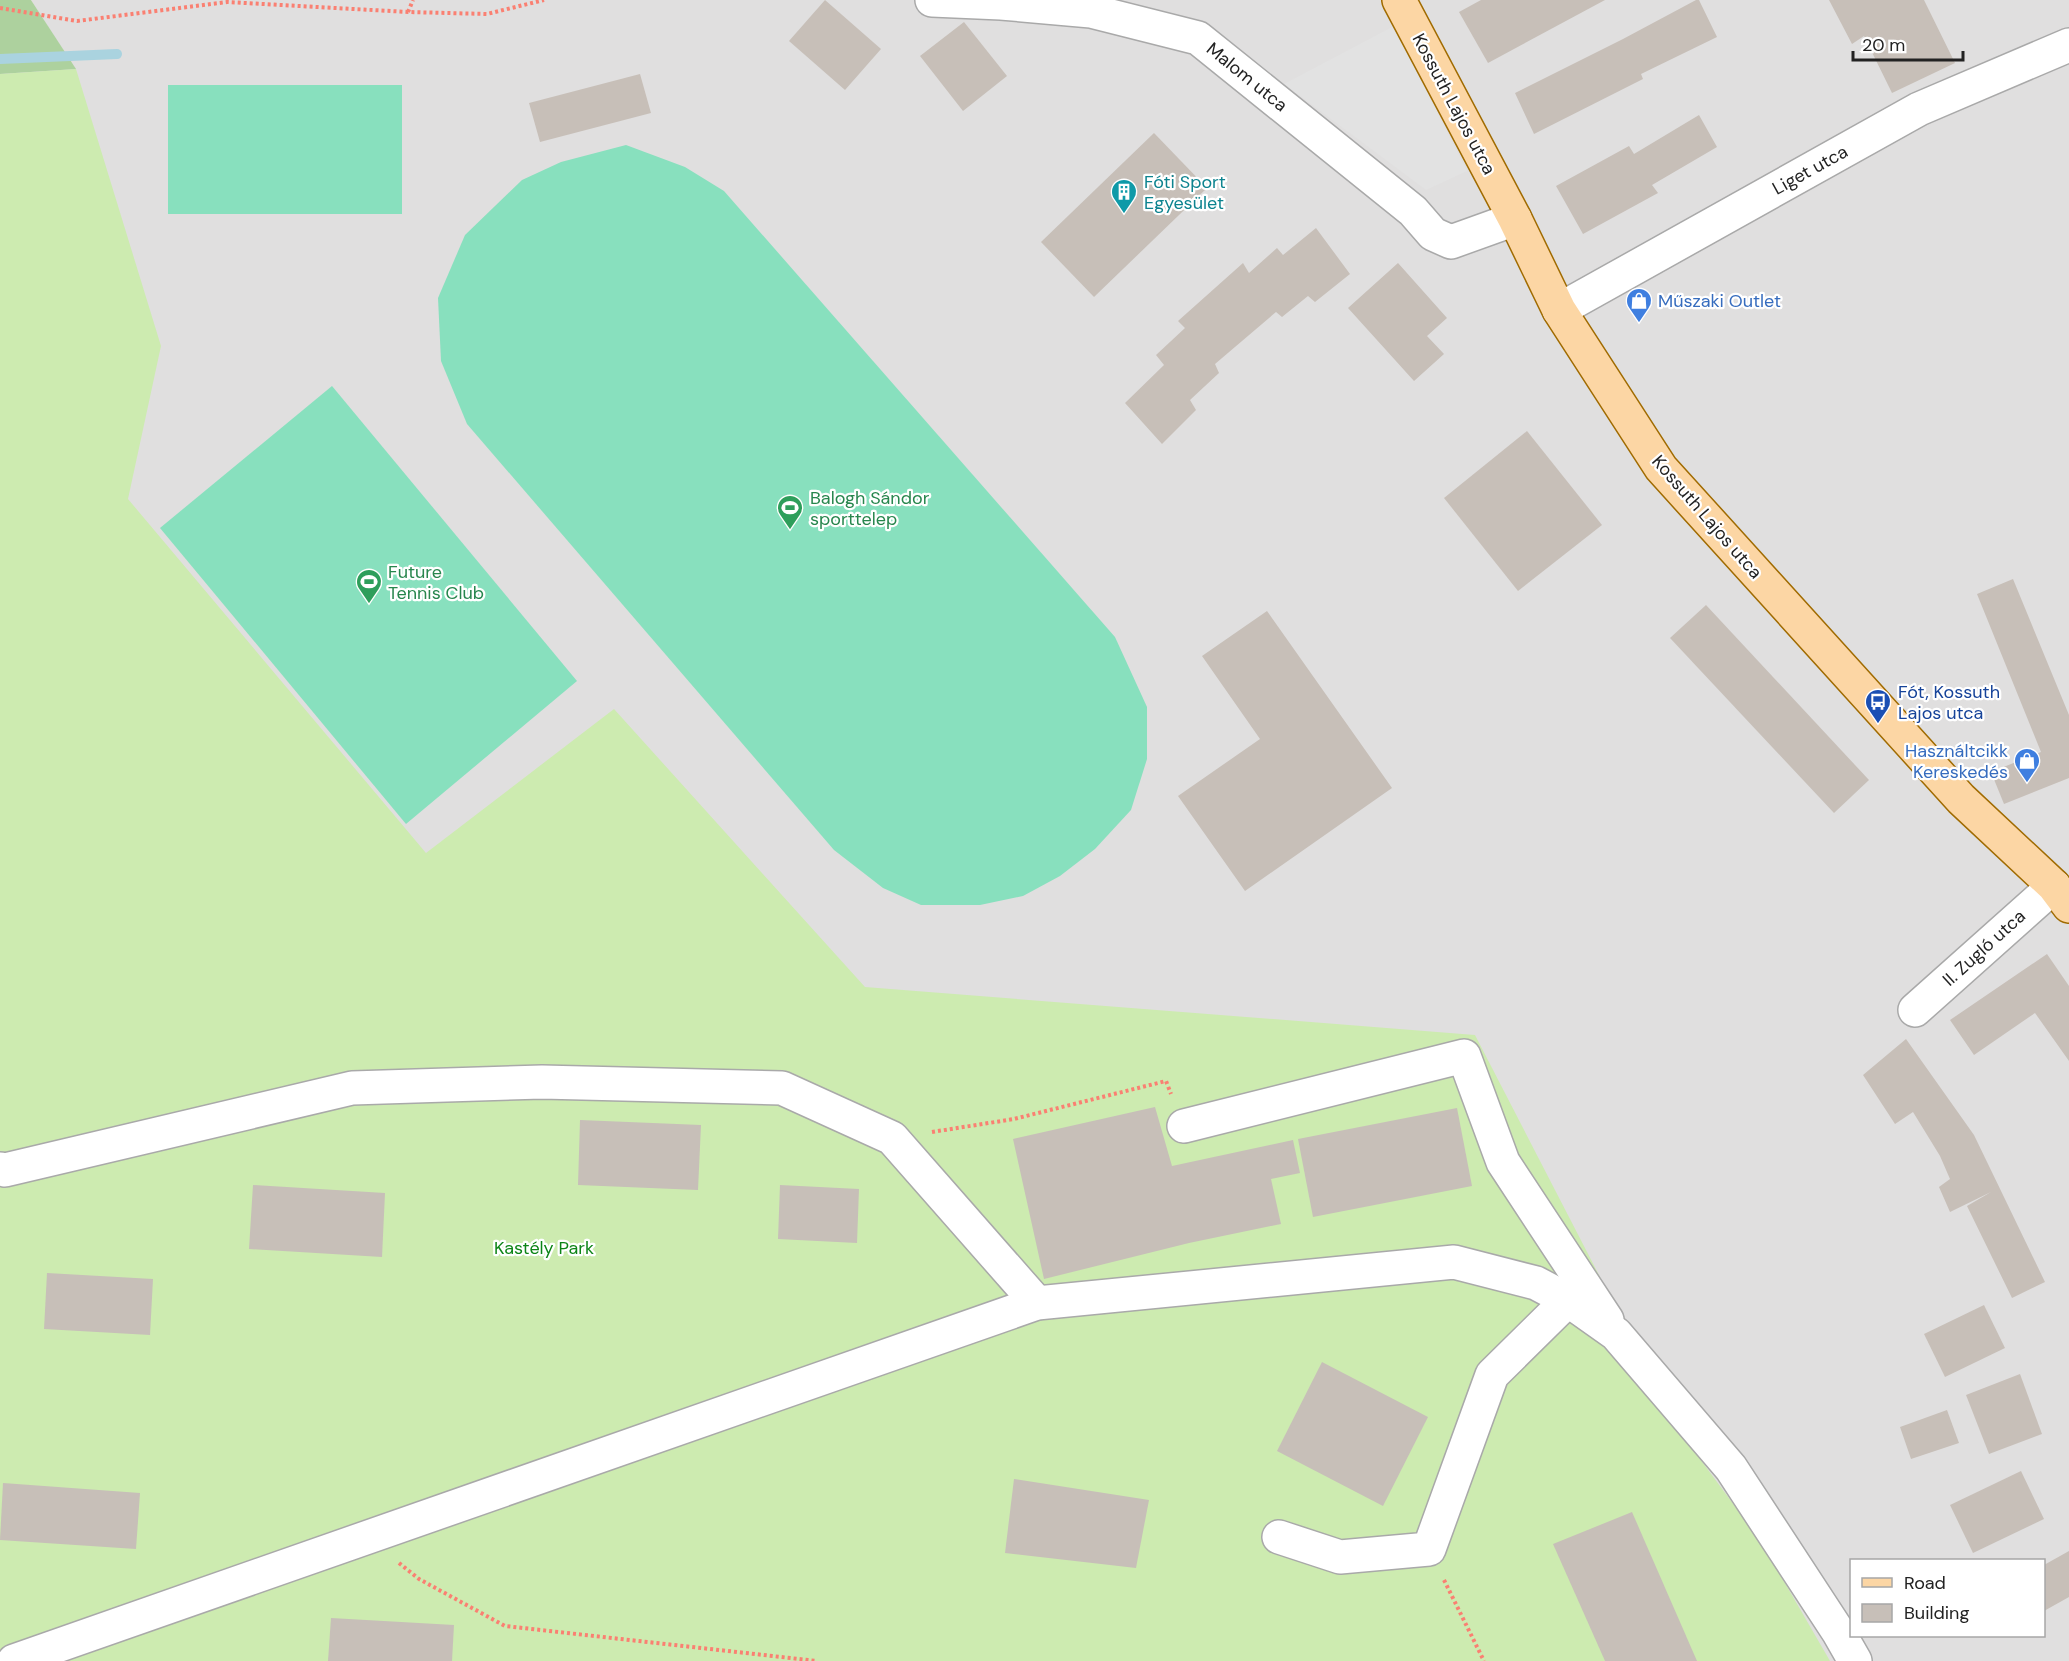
<svg xmlns="http://www.w3.org/2000/svg" width="2069" height="1661" viewBox="0 0 2069 1661" font-family="'DM Sans',sans-serif">
<style>
.residential{fill:#e0dfdf;fill-rule:evenodd}
.grass{fill:#cdebb0}
.forest{fill:#add19e}
.pitch{fill:#88e0be}
.parking{fill:#e2e2e2}
.lines{fill:none;stroke-linecap:round;stroke-linejoin:round}
.stream{stroke:#aad3df;stroke-width:10}
.building{fill:#c7bfb8}
.minor-casing{stroke:#a9a9a9;stroke-width:36}
.major-casing{stroke:#a06b00;stroke-width:36}
.path{stroke:#fa8072;stroke-width:4;stroke-dasharray:3 3;stroke-linecap:butt}
.minor{stroke:#fff;stroke-width:33}
.major{stroke:#fcd6a4;stroke-width:33}
.labels{text-anchor:middle;dominant-baseline:central;stroke-width:4.5;stroke-linejoin:round;paint-order:stroke}
.street-label{font-size:18px;fill:#222;stroke:#fff}
.culture-label{font-size:18px;fill:#0d838f;stroke:#fff;text-anchor:start}
.shop-label{font-size:18px;fill:#366cbe;stroke:#fff;text-anchor:start}
.leisure-label{font-size:18px;fill:#27864d;stroke:#fff;text-anchor:start}
.transit-label{font-size:18px;fill:#164399;stroke:#fff;text-anchor:start}
.park-label{font-size:18px;fill:#0c8416;stroke:#fff}
</style>
<rect width="100%" height="100%" fill="#f2efe9"/>
<path class="residential" d="M31 0H2069V1661H0V91L75 69ZM1852 1560H2044V1636H1852Z"/>
<polygon class="grass" points="76,69 161,346 128,499 426,853 614,709 865,987 1475,1035 1680,1432 1760,1540 1830,1661 0,1661 0,74"/>
<polygon class="forest" points="0,0 31,0 76,69 0,74"/>
<g class="pitch">
<rect x="168" y="85" width="234" height="129"/>
<polygon points="626,145 685,167 724,191 1115,637 1147,707 1147,759 1131,810 1095,849 1060,876 1023,896 980,905 921,905 883,888 834,850 467,424 441,361 438,298 465,235 522,180 561,162"/>
<polygon points="332,386 577,681 406,824 160,528"/>
</g>
<polygon class="parking" points="1394,26 1467,171 1426,190 1284,84"/>
<g class="lines">
<polyline class="stream" points="0,59 117,54"/>
</g>
<g class="building">
<polygon points="825,0 881,49 845,90 789,41"/>
<polygon points="1481,0 1605,0 1488,63 1459,12"/>
<polygon points="1696,0 1699,0 1717,37 1641,74 1643,79 1534,134 1515,93 1623,39"/>
<polygon points="1829,0 1924,0 1955,63 1892,93 1864,36 1852,44"/>
<polygon points="964,22 1007,76 963,111 920,56"/>
<polygon points="640,74 651,113 540,142 529,103"/>
<polygon points="1699,115 1717,147 1652,185 1658,193 1583,234 1556,186 1629,146 1634,154"/>
<polygon points="1154,133 1207,188 1094,297 1041,242"/>
<polygon points="1316,228 1350,274 1315,302 1308,296 1282,317 1276,312 1215,364 1219,373 1190,400 1196,410 1162,444 1125,403 1164,365 1156,355 1185,328 1178,321 1243,263 1249,273 1277,248 1283,255"/>
<polygon points="1398,263 1447,318 1427,336 1444,354 1414,381 1348,308"/>
<polygon points="1527,431 1602,525 1518,591 1444,498"/>
<polygon points="2013,579 2069,715 2069,778 2004,804 1991,772 2041,752 1977,594"/>
<polygon points="1706,605 1869,780 1834,813 1670,638"/>
<polygon points="1267,611 1392,788 1245,891 1178,796 1260,739 1202,656"/>
<polygon points="2047,954 2069,986 2069,1061 2035,1013 1974,1055 1950,1020"/>
<polygon points="1906,1039 1974,1135 2045,1282 2012,1298 1967,1206 1991,1192 1950,1212 1939,1187 1950,1179 1940,1156 1913,1112 1895,1124 1863,1075"/>
<polygon points="1155,1107 1172,1166 1293,1140 1300,1173 1271,1179 1281,1224 1189,1243 1044,1279 1013,1139"/>
<polygon points="1457,1108 1472,1186 1313,1217 1298,1139"/>
<polygon points="580,1120 701,1125 698,1190 578,1185"/>
<polygon points="253,1185 385,1193 382,1257 249,1249"/>
<polygon points="780,1185 859,1189 857,1243 778,1239"/>
<polygon points="47,1273 153,1279 150,1335 44,1329"/>
<polygon points="1984,1305 2005,1348 1945,1377 1924,1334"/>
<polygon points="1322,1362 1428,1417 1383,1506 1277,1451"/>
<polygon points="2020,1374 2042,1434 1989,1454 1966,1395"/>
<polygon points="1947,1410 1959,1443 1911,1459 1900,1427"/>
<polygon points="2021,1471 2044,1519 1973,1553 1950,1505"/>
<polygon points="1014,1479 1149,1500 1136,1568 1005,1553"/>
<polygon points="3,1483 140,1493 136,1549 0,1540"/>
<polygon points="1632,1512 1697,1661 1605,1661 1553,1544"/>
<polygon points="2069,1551 2069,1597 2044,1611 2044,1565"/>
<polygon points="331,1618 454,1625 452,1661 328,1661"/>
</g>
<g class="lines">
<defs>
<g id="minor">
<polyline points="932,0 1001,3 1091,11 1198,38 1413,211 1433,234 1451,242 1515,219"/>
<polyline points="1559,310 1919,109 2069,45"/>
<polyline points="1915,1010 2054,886"/>
<polyline points="1184,1126 1464,1056 1503,1162 1607,1320"/>
<polyline points="0,1169 5,1170 352,1088 542,1082 782,1088 892,1138 1037,1303"/>
<polyline points="1279,1537 1340,1557 1429,1549 1492,1375 1568,1300"/>
<polyline points="14,1661 1037,1303 1454,1262 1536,1283 1568,1300 1616,1334 1731,1468 1839,1633 1855,1661"/>
</g>
<polyline id="major" points="1399,0 1515,219 1559,310 1661,468 1961,799 2054,886 2069,906"/>
</defs>
<use href="#minor" class="minor-casing"/>
<use href="#major" class="major-casing"/>
<g class="path">
<polyline points="0,8 77,21 227,2 408,12 487,14 544,0"/>
<polyline points="408,12 413,0"/>
<polyline points="932,1132 1014,1119 1166,1081 1171,1094"/>
<polyline points="399,1563 419,1579 505,1626 817,1661"/>
<polyline points="1444,1580 1484,1661"/>
</g>
<use href="#minor" class="minor"/>
<use href="#major" class="major"/>
</g>
<defs>
<symbol id="building-pin" viewBox="-11 -11 22 30"><path d="M0 17L-7.5 6A9.5 9.5 0 1 1 7.5 6Z" fill="#0f9aa8" stroke="#fff"/><path d="M-4-6H4V6H1V3H-1V6H-4ZM-2.5-4.3h1.7v1.8h-1.7ZM.8-4.3h1.7v1.8H.8ZM-2.5-1h1.7V.8h-1.7ZM.8-1h1.7V.8H.8Z" fill="#fff"/></symbol>
<symbol id="shop-pin" viewBox="-11 -11 22 30"><path d="M0 17L-7.5 6A9.5 9.5 0 1 1 7.5 6Z" fill="#3f7fe0" stroke="#fff"/><path d="M-5-2.5h2.3a2.7 3.5 0 0 1 5.4 0H5L5.5 6h-11ZM-1.5-2.5h3a1.5 2.3 0 0 0-3 0Z" fill="#fff"/></symbol>
<symbol id="stadium-pin" viewBox="-11 -11 22 30"><path d="M0 17L-7.5 6A9.5 9.5 0 1 1 7.5 6Z" fill="#2e9e5b" stroke="#fff"/><path d="M0-5a6.5 5 0 1 0 0 10a6.5 5 0 1 0 0-10ZM-3.5-1.8h7v3.6h-7Z" fill="#fff"/></symbol>
<symbol id="bus-pin" viewBox="-11 -11 22 30"><path d="M0 17L-7.5 6A9.5 9.5 0 1 1 7.5 6Z" fill="#1a4fb4" stroke="#fff"/><path d="M-5-6H5V4H4V6H2V4H-2V6H-4V4H-5ZM-3.5-4V0h7V-4ZM-3.5 1.2v1.5H-2V1.2ZM2 1.2v1.5H3.5V1.2Z" fill="#fff"/></symbol>
</defs>
<g fill-rule="evenodd">
<use href="#building-pin" x="1109" y="177" width="30" height="40"/>
<use href="#shop-pin" x="1624" y="286" width="30" height="40"/>
<use href="#stadium-pin" x="775" y="493" width="30" height="40"/>
<use href="#stadium-pin" x="354" y="567" width="30" height="40"/>
<use href="#bus-pin" x="1863" y="687" width="30" height="40"/>
<use href="#shop-pin" x="2012" y="746" width="30" height="40"/>
</g>
<g class="labels">
<g class="street-label">
<text transform="translate(1247 77) rotate(39)">Malom utca</text>
<text transform="translate(1454 104) rotate(62)">Kossuth Lajos utca</text>
<text transform="translate(1810 170) rotate(-29)">Liget utca</text>
<text transform="translate(1707 517) rotate(49)">Kossuth Lajos utca</text>
<text transform="translate(1984 948) rotate(-42)">II. Zugló utca</text>
</g>
<g class="culture-label">
<text x="1144" y="182">Fóti Sport<tspan x="1144" dy="21">Egyesület</tspan></text>
</g>
<g class="shop-label">
<text x="1658" y="301">Műszaki Outlet</text>
<text x="2008" y="751" text-anchor="end">Használtcikk<tspan x="2008" dy="21">Kereskedés</tspan></text>
</g>
<g class="leisure-label">
<text x="810" y="498">Balogh Sándor<tspan x="810" dy="21">sporttelep</tspan></text>
<text x="388" y="572">Future<tspan x="388" dy="21">Tennis Club</tspan></text>
</g>
<g class="transit-label">
<text x="1898" y="692">Fót, Kossuth<tspan x="1898" dy="21">Lajos utca</tspan></text>
</g>
<g class="park-label">
<text x="544" y="1248">Kastély Park</text>
</g>
</g>
<rect x="1850" y="1559" width="195" height="78" fill="#ffffff" stroke="#a7a7a7" stroke-width="1.5"/>
<rect x="1862" y="1578" width="30" height="9" fill="#fcd6a4" stroke="#a7a7a7" stroke-width="1.5"/>
<text x="1904" y="1589" font-size="18" fill="#222222">Road</text>
<rect x="1862" y="1604" width="30" height="18" fill="#c7bfb8" stroke="#a7a7a7" stroke-width="1.5"/>
<text x="1904" y="1619" font-size="18" fill="#222222">Building</text>
<path d="M1853 51v9h110v-9" fill="none" stroke="#222222" stroke-width="3"/>
<text x="1862" y="51" font-size="18" fill="#222222" stroke="#ffffff" stroke-width="4.5" paint-order="stroke">20 m</text>
</svg>
